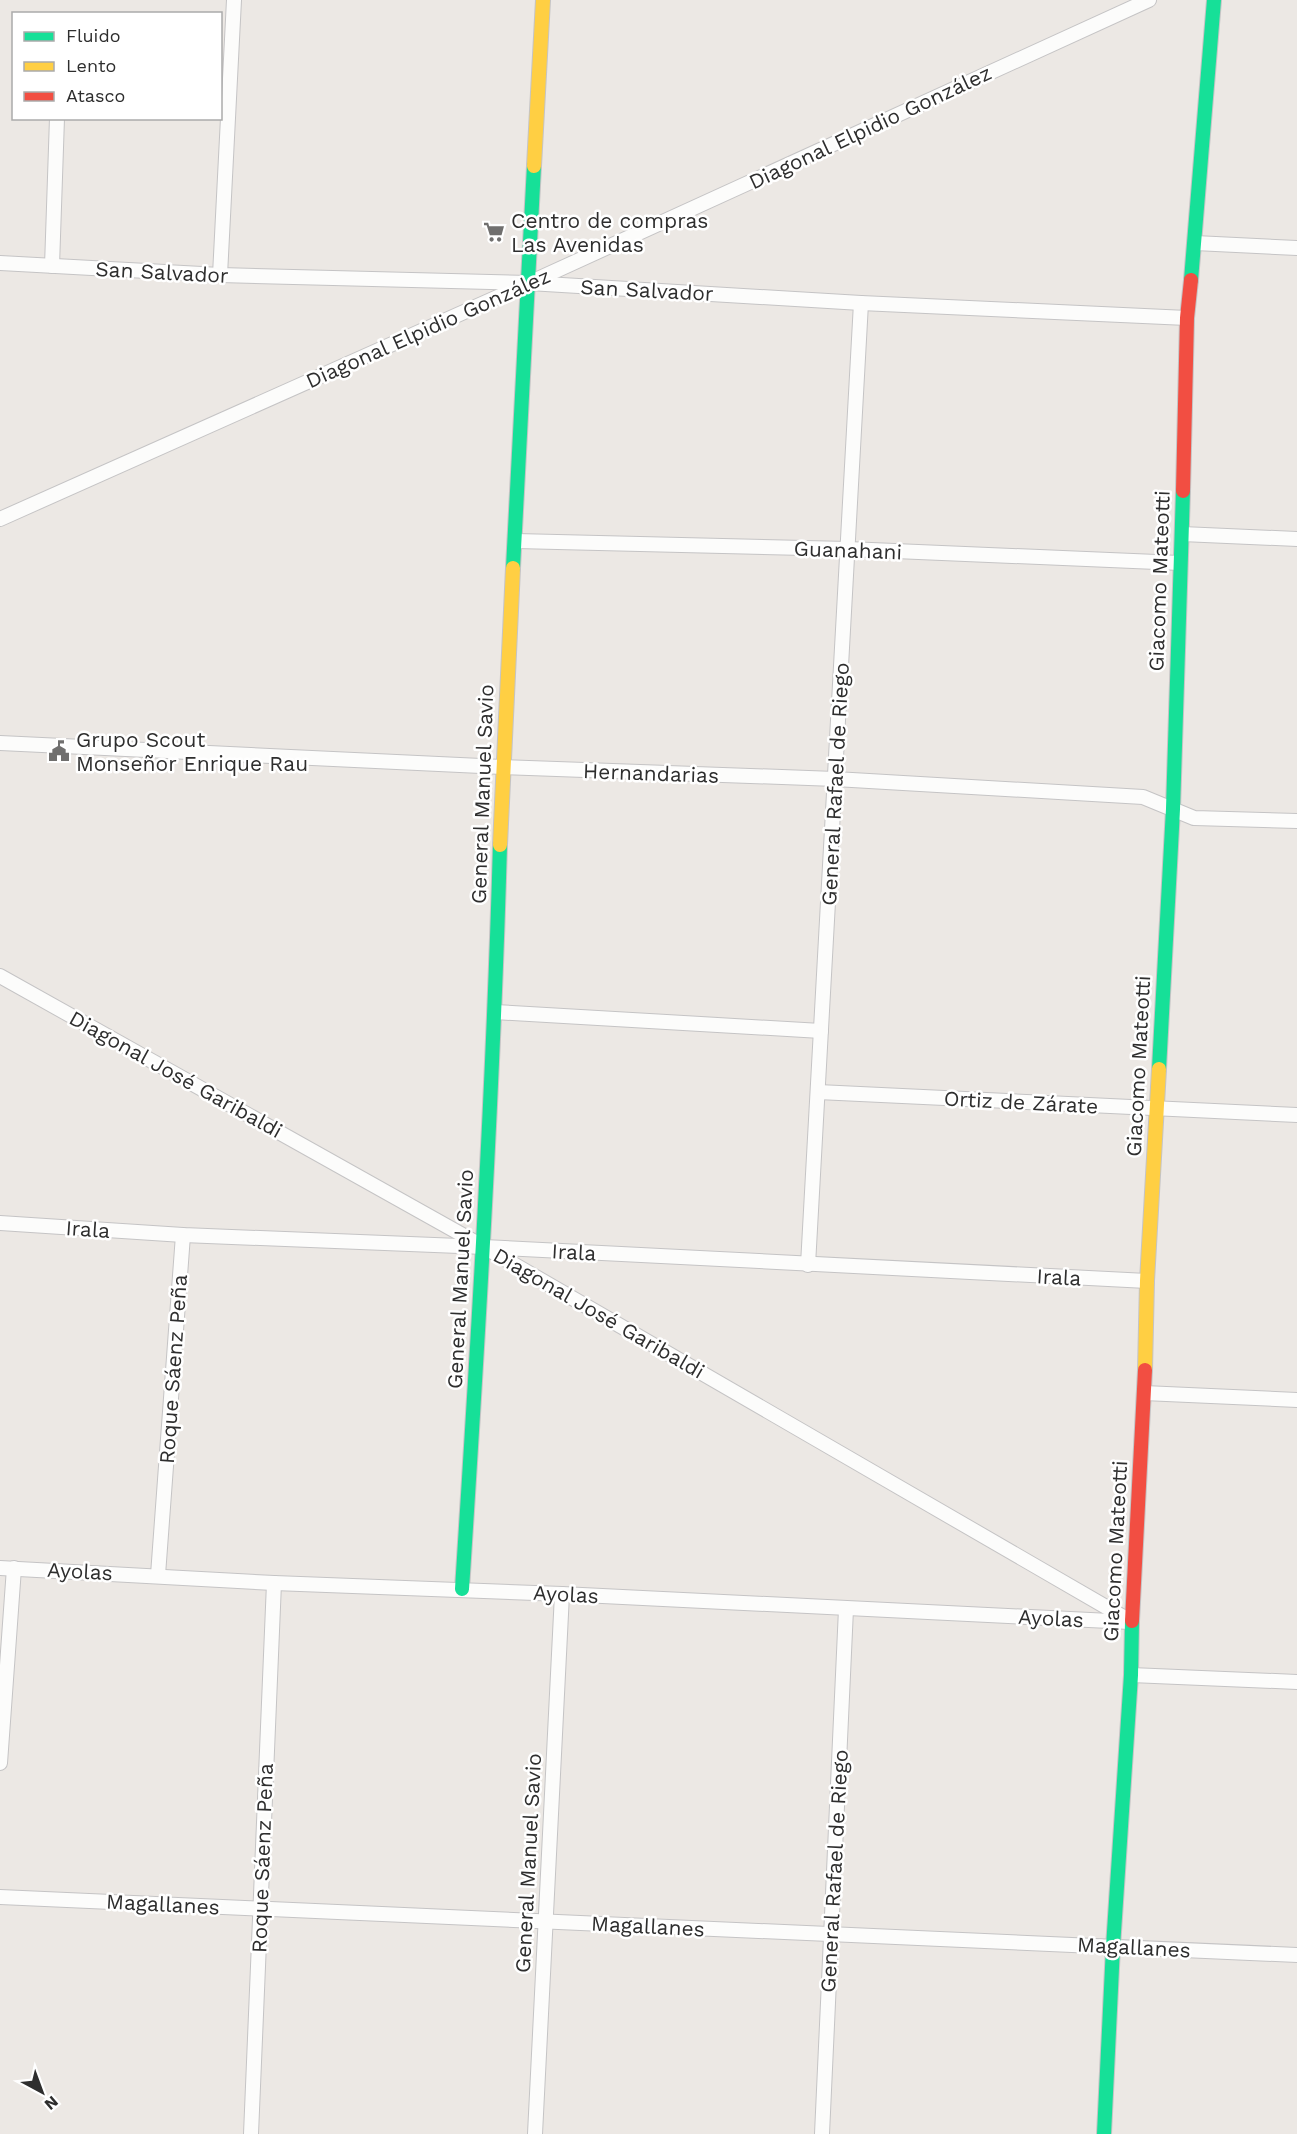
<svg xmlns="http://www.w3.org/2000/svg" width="1297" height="2134" viewBox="0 0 1297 2134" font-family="'Work Sans',sans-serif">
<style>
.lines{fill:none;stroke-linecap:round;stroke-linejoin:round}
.street-casing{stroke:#c5c4c5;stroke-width:16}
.fast-casing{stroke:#c5c4c5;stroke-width:16}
.slow-casing{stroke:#c5c4c5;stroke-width:16}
.jam-casing{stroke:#c5c4c5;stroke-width:16}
.street{stroke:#fcfcfb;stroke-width:14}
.fast{stroke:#16e098;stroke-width:14}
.slow{stroke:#ffcf43;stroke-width:14}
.jam{stroke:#f24e42;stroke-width:14}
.labels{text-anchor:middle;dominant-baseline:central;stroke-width:5;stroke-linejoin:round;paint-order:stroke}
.street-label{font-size:21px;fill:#2e2e2e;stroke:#fff}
.poi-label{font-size:21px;fill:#2e2e2e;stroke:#fff;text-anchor:start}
</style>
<rect width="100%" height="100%" fill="#ece8e4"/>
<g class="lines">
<defs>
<g id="street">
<polyline points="1195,243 1297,248"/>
<polyline points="0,263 220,275 529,283 861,303 1187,318"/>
<polyline points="52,266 57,118"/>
<polyline points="220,275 234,0"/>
<polyline points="0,519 529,283 1149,0"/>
<polyline points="1182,534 1297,539"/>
<polyline points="516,541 848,549 1180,563"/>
<polyline points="0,743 502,767 835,779 1143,797 1194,818 1297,821"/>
<polyline points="0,976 484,1247 1132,1622"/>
<polyline points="495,1012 821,1031"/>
<polyline points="818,1092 1297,1115"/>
<polyline points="0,1223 183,1235 484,1247 1147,1281"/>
<polyline points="808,1265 861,303"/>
<polyline points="1144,1393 1297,1400"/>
<polyline points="0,1568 274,1583 562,1594 1130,1622"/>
<polyline points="158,1575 183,1235"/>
<polyline points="1131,1675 1297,1682"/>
<polyline points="0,1763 14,1568"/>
<polyline points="0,1897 1297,1955"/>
<polyline points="251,2134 274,1583"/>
<polyline points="535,2134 562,1594"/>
<polyline points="822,2134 846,1609"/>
</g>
<g id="fast">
<polyline points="1191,280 1214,0"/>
<polyline points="513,568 534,166"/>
<polyline points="1159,1069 1173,809 1183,491"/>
<path d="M462 1589C478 1341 493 1093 500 845"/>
<polyline points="1104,2134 1113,1947 1131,1675 1132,1621"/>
</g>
<g id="slow">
<polyline points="534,166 543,0"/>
<polyline points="500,845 513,568"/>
<polyline points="1145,1370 1147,1281 1159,1069"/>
</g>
<g id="jam">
<polyline points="1183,491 1187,318 1191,280"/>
<polyline points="1132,1621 1145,1370"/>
</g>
</defs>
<use href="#street" class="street-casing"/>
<use href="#fast" class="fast-casing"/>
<use href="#slow" class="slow-casing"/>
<use href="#jam" class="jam-casing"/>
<use href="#street" class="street"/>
<use href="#fast" class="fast"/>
<use href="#slow" class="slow"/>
<use href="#jam" class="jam"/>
</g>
<defs>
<symbol id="supermarket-bare" viewBox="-9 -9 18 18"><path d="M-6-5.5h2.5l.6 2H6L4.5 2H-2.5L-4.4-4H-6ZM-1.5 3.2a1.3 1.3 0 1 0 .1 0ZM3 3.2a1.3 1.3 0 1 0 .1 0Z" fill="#706f6e" stroke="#fff" stroke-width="2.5" paint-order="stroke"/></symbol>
<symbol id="civic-bare" viewBox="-9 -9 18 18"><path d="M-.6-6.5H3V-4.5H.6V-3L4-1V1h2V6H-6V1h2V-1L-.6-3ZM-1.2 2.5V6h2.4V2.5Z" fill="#706f6e" stroke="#fff" stroke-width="2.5" paint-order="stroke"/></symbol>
</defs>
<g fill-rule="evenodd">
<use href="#supermarket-bare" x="479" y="217" width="30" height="30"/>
<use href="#civic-bare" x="44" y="736" width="30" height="30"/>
</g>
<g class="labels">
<g class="street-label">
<text transform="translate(870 127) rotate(-25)">Diagonal Elpidio González</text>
<text transform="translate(162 272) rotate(3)">San Salvador</text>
<text transform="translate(647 290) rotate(3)">San Salvador</text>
<text transform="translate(428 328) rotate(-24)">Diagonal Elpidio González</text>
<text transform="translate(848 550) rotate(2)">Guanahani</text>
<text transform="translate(1159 581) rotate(-88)">Giacomo Mateotti</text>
<text transform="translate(651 773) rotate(2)">Hernandarias</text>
<text transform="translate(835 784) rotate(-87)">General Rafael de Riego</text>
<text transform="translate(482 794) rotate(-88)">General Manuel Savio</text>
<text transform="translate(1138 1066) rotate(-87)">Giacomo Mateotti</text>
<text transform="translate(176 1074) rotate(29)">Diagonal José Garibaldi</text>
<text transform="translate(1021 1102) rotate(3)">Ortiz de Zárate</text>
<text transform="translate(88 1229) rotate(4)">Irala</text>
<text transform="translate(574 1252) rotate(3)">Irala</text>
<text transform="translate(1059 1277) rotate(3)">Irala</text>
<text transform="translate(460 1279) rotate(-87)">General Manuel Savio</text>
<text transform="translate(599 1313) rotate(30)">Diagonal José Garibaldi</text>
<text transform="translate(173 1369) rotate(-86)">Roque Sáenz Peña</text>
<text transform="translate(1115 1551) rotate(-87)">Giacomo Mateotti</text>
<text transform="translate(80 1571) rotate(3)">Ayolas</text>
<text transform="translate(566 1594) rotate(3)">Ayolas</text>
<text transform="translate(1051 1618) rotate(3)">Ayolas</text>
<text transform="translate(262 1858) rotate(-88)">Roque Sáenz Peña</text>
<text transform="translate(528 1863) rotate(-87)">General Manuel Savio</text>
<text transform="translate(834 1871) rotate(-87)">General Rafael de Riego</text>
<text transform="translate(163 1904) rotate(3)">Magallanes</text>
<text transform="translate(648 1926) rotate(3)">Magallanes</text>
<text transform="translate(1134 1947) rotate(3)">Magallanes</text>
</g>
<g class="poi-label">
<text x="511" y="220">Centro de compras<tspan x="511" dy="24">Las Avenidas</tspan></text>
<text x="76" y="739">Grupo Scout<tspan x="76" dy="24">Monseñor Enrique Rau</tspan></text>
</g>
</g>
<rect x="12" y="12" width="210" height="108" fill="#ffffff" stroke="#ababab" stroke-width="1.5"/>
<rect x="24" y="32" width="30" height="9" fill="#16e098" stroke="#ababab" stroke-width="1.5"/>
<text x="66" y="42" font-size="18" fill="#2e2e2e">Fluido</text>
<rect x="24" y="62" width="30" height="9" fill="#ffcf43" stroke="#ababab" stroke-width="1.5"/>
<text x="66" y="72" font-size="18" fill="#2e2e2e">Lento</text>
<rect x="24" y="92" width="30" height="9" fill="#f24e42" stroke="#ababab" stroke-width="1.5"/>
<text x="66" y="102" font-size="18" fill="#2e2e2e">Atasco</text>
<g transform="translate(42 2092) rotate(139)" stroke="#ffffff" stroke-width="4.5" paint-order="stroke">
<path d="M0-4.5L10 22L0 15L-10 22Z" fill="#2e2e2e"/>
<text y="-9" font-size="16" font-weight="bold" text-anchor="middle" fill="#2e2e2e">N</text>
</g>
</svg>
